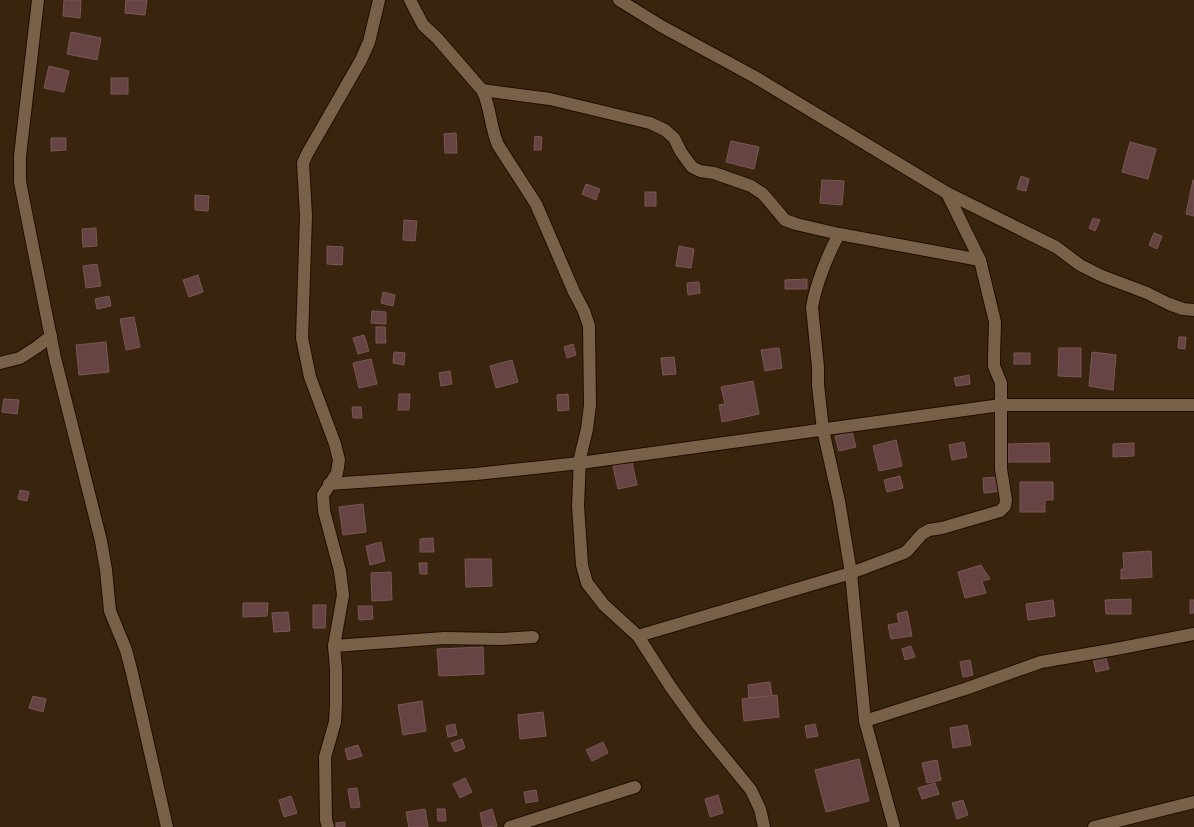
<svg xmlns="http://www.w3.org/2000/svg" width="1194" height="827" viewBox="0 0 1194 827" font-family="'Playfair Display',serif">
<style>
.building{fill:#664443;stroke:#7a5756}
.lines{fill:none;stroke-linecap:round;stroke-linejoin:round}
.minor-casing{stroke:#1f0d00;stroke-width:14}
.minor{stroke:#786148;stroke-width:12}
</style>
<rect width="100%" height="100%" fill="#39250d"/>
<g class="building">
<polygon points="64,0 81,0 80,18 63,16"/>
<polygon points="126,0 147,0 145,15 125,13"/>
<polygon points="71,32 101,38 97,60 67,54"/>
<polygon points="49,66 69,71 64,92 44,88"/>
<rect x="111" y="78" width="17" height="16"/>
<polygon points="456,133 457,153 445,153 444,134"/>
<polygon points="535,136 542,137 541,150 534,150"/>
<polygon points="51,138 66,138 66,150 51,151"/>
<polygon points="731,141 759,147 754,169 726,162"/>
<polygon points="1130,142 1156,149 1148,179 1122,172"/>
<polygon points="1021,176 1029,179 1026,191 1017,189"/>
<polygon points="822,180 844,181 842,205 820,203"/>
<polygon points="1193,180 1194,180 1194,216 1186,214"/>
<polygon points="586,184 600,189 596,200 582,194"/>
<rect x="645" y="192" width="11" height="14"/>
<polygon points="195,195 209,196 208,211 195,210"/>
<polygon points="1093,218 1100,220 1095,231 1089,228"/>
<polygon points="404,220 417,221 415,241 403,240"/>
<polygon points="96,228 97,246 83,247 82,229"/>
<polygon points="1154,233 1162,236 1157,249 1149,245"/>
<polygon points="327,246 343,247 342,265 327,264"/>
<polygon points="679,246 694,249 691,268 676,266"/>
<polygon points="97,264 101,286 86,288 83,266"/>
<polygon points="198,275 203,292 189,297 183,280"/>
<polygon points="807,279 807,289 785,289 785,280"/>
<polygon points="699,282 700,293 688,295 687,283"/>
<polygon points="383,292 395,295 393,306 381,303"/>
<polygon points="109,296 111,306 97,309 95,299"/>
<polygon points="372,311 386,312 386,324 371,323"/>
<polygon points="134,317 140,347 126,350 120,319"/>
<polygon points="376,327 385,327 386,343 376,343"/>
<polygon points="364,335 369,351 358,354 353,338"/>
<polygon points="1179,337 1186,337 1185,349 1178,348"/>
<polygon points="106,342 109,372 79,375 76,345"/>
<polygon points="573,344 576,355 567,358 564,347"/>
<polygon points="779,348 782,368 765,371 761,350"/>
<polygon points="1059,348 1081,348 1081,377 1058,376"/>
<polygon points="394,352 405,353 404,365 393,363"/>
<polygon points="1092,352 1116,355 1113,390 1089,386"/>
<rect x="1014" y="353" width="16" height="11"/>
<polygon points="674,357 676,374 663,375 661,358"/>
<polygon points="371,359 377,384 359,388 353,363"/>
<polygon points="512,360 518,382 496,388 490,366"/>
<polygon points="450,371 452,384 441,386 439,373"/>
<polygon points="969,375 970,384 956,386 954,378"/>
<polygon points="753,381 759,414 722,422 719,405 725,404 721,387"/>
<polygon points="399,394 410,394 409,410 398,410"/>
<polygon points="568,394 569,410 558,411 557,395"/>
<polygon points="4,399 19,400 17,414 2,412"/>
<polygon points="352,407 361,407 362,418 353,418"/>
<polygon points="852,432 856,447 839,451 835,436"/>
<polygon points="896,440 902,466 879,471 873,446"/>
<polygon points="964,442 967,457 952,460 949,445"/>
<polygon points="1049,443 1050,462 1008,462 1008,444"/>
<polygon points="1134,443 1134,456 1113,457 1113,444"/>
<polygon points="632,462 637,485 618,489 613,466"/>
<polygon points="900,476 903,488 887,492 884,480"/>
<polygon points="1001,477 1002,491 984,493 983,478"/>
<polygon points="1020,482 1053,482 1053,500 1045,500 1045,512 1020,512"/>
<polygon points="20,490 29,492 27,501 18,499"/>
<polygon points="363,504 366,532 343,535 339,507"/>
<polygon points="433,538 434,552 420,552 420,539"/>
<polygon points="381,542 385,561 370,565 366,546"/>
<polygon points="1151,551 1152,577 1121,579 1121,569 1124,569 1123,553"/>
<polygon points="465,559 491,559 492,586 466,587"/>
<polygon points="419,563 427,563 427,574 420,574"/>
<polygon points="981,565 990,579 982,581 986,593 965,598 958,572"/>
<polygon points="391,572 392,600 372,601 371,573"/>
<polygon points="1131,599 1131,614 1106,614 1105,600"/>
<polygon points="1053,600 1055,616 1028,620 1026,604"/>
<rect x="1190" y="600" width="4" height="13"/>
<polygon points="243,603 268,603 267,616 243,617"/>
<polygon points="313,605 326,605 325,628 313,628"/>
<polygon points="358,606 372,606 373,619 359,620"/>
<polygon points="907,611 912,636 891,639 888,625 899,623 897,614"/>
<polygon points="288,612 290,631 274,632 272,613"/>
<polygon points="911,646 915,657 905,660 902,649"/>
<polygon points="483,647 484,674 439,676 437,649"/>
<polygon points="1105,655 1109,669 1096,672 1093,658"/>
<polygon points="970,660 973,675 963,677 960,662"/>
<polygon points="770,682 772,696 749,698 748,685"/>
<polygon points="777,695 779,717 744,721 742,699"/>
<polygon points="33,696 46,699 43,712 29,708"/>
<polygon points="422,701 426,731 403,735 398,705"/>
<polygon points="543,712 546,736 520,739 518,715"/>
<polygon points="455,724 457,735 448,737 446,726"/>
<polygon points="815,724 818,736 807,738 805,726"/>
<polygon points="967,725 971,745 953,748 950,728"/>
<polygon points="462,739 465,748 455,752 451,743"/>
<polygon points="603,742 608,753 592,761 586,750"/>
<polygon points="358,745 362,756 348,760 345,749"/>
<polygon points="859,759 869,801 826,812 815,770"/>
<polygon points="937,760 941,780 927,783 922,763"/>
<polygon points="465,778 472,792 460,798 453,784"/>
<polygon points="935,783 939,794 922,799 918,788"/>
<polygon points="357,788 360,807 351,808 348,789"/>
<polygon points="536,790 538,801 526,803 524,792"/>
<polygon points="718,795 723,813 710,817 705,799"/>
<polygon points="291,796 297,813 284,817 279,800"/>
<polygon points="963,800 968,815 957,819 952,803"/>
<polygon points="425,809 428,827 409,827 406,812"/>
<polygon points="437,809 445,809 446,821 438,821"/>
<polygon points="492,809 497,826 483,827 480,813"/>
<polygon points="345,822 345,827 336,827 336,823"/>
</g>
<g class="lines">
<defs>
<g id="minor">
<polyline points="38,0 20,156 20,182 55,358 101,541 106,570 110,611 126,650 132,673 167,827"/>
<path d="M410 0 423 25 437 38 482 90C491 107 490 127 498 145L536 204 574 292 584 311 589 326 590 405 587 429 580 458 578 506 582 565 587 583 604 605 638 636 670 686 698 725 751 790 760 809 764 827"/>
<polyline points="619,0 661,26 755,77 947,193 1056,247 1080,265 1102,276 1147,293 1169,304 1183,309 1194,310"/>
<polyline points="482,90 550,99 650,123 665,130 674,138 681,152 692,167 700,171 714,173 751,186 763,194 785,220 796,224 839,234 980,260"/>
<path d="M839 234C828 254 816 284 812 307L818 367V385L823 430 839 501 851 573 865 721 894 827"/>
<polyline points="0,363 20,358 37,347 51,336"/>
<polyline points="329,484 476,474 580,463 1001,405 1194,405"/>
<polyline points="638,636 851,573 904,553 907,551 922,534 929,530 942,528 1000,511 1005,506 1006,500 1001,469 1001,383 994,366 994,357 995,322 980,260 947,193"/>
<polyline points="334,646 444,638 501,639 533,637"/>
<polyline points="865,721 968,688 1041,662 1116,649 1194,634"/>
<polyline points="328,827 326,820 325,757 335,722 336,704 336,669 334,646 343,595 340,571 324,511 323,495 337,473 339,460 335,444 310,377 302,338 306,216 303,163 307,154 361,60 369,42 379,0"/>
<polyline points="510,827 635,787"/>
<polyline points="1094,827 1194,802"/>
</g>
</defs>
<use href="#minor" class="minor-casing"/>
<use href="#minor" class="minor"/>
</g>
</svg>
